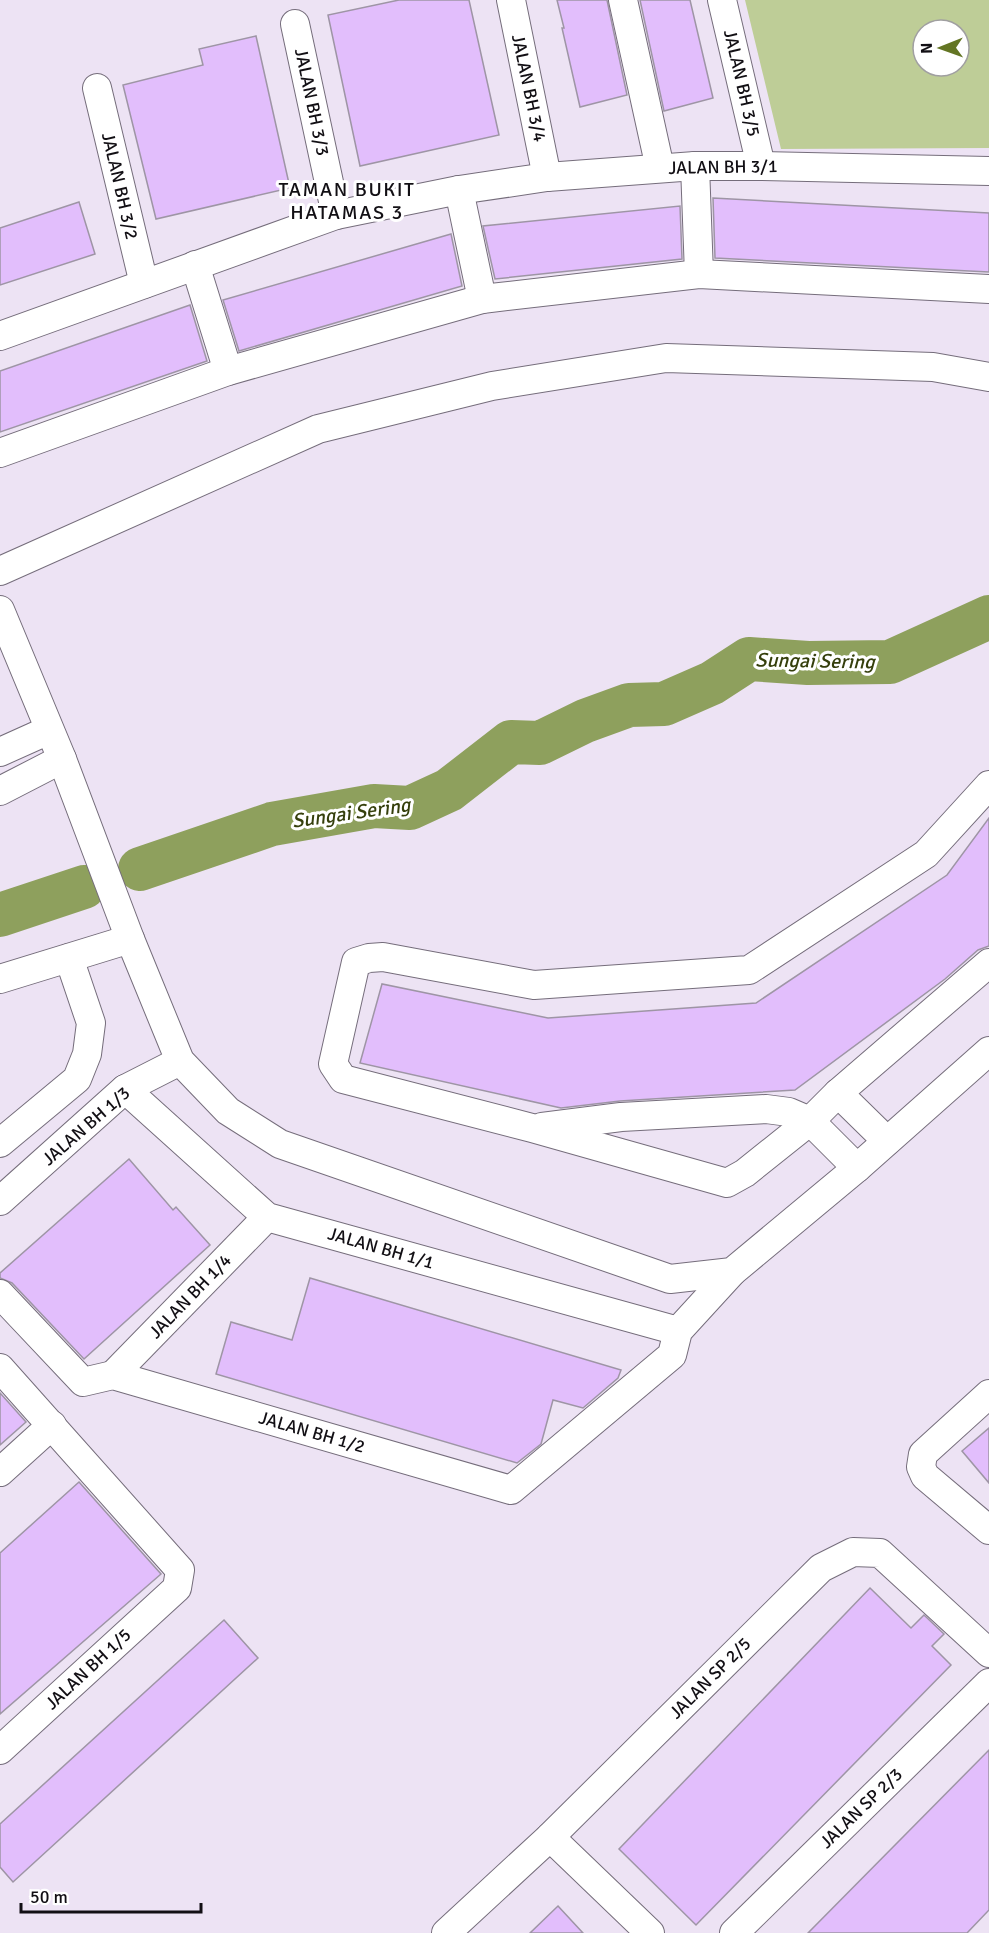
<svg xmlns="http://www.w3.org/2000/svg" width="989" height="1933" viewBox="0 0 989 1933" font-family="Signika,sans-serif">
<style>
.green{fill:#becd97;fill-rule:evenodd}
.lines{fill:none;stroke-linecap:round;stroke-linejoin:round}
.river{stroke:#8ea05d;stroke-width:44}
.building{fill:#e2befc;stroke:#9e95a5;stroke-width:1.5}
.minor-casing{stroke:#756d7b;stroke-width:30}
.minor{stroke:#fff;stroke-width:28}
.labels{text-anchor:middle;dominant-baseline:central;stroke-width:6;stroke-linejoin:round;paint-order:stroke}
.street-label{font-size:18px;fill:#120f14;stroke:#fff}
.neighbourhood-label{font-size:20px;letter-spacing:1.5px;fill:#120f14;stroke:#fff}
.water-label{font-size:20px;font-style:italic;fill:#353f0c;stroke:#fff}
</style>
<rect width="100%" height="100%" fill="#ede3f4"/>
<path class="green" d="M745 0H989V148L781 149ZM923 30H959V66H923Z"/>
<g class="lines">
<g class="river">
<polyline points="140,869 272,824 374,806 410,808 449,790 511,742 540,743 585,721 629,705 664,704 712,683 749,659 808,663 890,662 989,617"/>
<polyline points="0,915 84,887"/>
</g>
</g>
<g class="building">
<polygon points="399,0 469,0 499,135 360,166 328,15"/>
<polygon points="557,0 607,0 627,95 580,107 562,28 564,28"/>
<polygon points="640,0 690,0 713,98 664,111"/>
<polygon points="256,36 290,188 156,219 123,85 203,65 199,49"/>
<polygon points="713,198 989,213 989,272 715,258"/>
<polygon points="79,202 95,254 0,285 0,228"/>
<polygon points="680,206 682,259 495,279 483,226"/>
<polygon points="451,234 462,286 239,351 223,300"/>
<polygon points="190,305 207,361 0,432 0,371"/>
<polygon points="989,818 989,946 978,950 945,979 795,1090 620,1101 561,1108 360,1063 382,984 548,1018 756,1003 947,875"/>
<polygon points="129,1159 173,1210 176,1207 210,1245 84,1359 12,1283 0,1278 0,1273"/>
<polygon points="310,1278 621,1370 618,1378 583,1408 553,1400 541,1444 517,1463 216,1374 231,1322 292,1340"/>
<polygon points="0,1393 26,1422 0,1445"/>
<polygon points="989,1428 989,1483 962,1451"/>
<polygon points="79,1482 161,1574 0,1714 0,1553"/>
<polygon points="870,1588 911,1628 924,1615 944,1634 932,1646 951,1665 696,1925 619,1849"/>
<polygon points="224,1620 258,1658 13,1882 0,1867 0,1824"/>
<polygon points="989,1750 989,1910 967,1933 808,1933"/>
<polygon points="558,1906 583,1933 530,1933"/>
</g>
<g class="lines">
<defs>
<g id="minor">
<polyline points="511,0 547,177"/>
<polyline points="623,0 660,168"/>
<polyline points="722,0 761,166"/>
<polyline points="295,24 336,215"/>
<polyline points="97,88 144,284"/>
<polyline points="695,166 699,274"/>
<polyline points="459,190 482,299"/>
<polyline points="195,265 228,371"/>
<polyline points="0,336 336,215 459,190 547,177 695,166 761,166 989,171"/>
<polyline points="0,453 228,371 482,299 699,274 989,289"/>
<polyline points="0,571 318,429 492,386 666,358 933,367 989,377"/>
<polyline points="0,610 62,759 130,939 180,1061 228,1111 280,1144 670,1279 732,1272 857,1168 989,1051"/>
<polyline points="0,752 49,730"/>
<polyline points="989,785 926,854 749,970 534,985 383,957 369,958 356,962 333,1064 343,1079 532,1128 727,1183 745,1173 810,1121 838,1093 989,963"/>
<polyline points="0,791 62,759"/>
<polyline points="0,979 130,939"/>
<polyline points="125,1089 267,1217 678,1331"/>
<polyline points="838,1093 887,1141"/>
<polyline points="542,1127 621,1117 766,1109 789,1112 810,1121 857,1168"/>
<polyline points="0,1143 77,1079 87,1054 91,1023 69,958"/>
<polyline points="0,1201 125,1089 180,1061"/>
<polyline points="0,1294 83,1382 113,1375 511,1490 672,1355 678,1331 732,1272"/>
<polyline points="0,1368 180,1570 177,1588 0,1750"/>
<polyline points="113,1375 267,1217"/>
<polyline points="989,1394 923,1454 921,1467 925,1476 989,1530"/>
<polyline points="0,1472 52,1425"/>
<polyline points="550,1837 650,1933"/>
<polyline points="446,1933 550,1837 821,1568 853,1552 880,1553 989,1653"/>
<polyline points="734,1933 989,1683"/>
</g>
</defs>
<use href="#minor" class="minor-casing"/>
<use href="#minor" class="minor"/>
</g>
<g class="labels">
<g class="street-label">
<text transform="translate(742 83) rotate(77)">JALAN BH 3/5</text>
<text transform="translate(529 88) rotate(78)">JALAN BH 3/4</text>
<text transform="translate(312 102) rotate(78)">JALAN BH 3/3</text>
<text transform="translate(723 167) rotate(-1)">JALAN BH 3/1</text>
<text transform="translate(120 186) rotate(77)">JALAN BH 3/2</text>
<text transform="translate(86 1126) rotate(-41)">JALAN BH 1/3</text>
<text transform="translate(381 1248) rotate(16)">JALAN BH 1/1</text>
<text transform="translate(190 1296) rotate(-46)">JALAN BH 1/4</text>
<text transform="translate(312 1432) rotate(16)">JALAN BH 1/2</text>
<text transform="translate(88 1669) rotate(-43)">JALAN BH 1/5</text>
<text transform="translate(710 1678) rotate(-45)">JALAN SP 2/5</text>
<text transform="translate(861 1808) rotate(-44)">JALAN SP 2/3</text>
</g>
<g class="neighbourhood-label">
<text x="347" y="189">TAMAN BUKIT<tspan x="347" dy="23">HATAMAS 3</tspan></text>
</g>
<g class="water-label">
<text transform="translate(815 661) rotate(1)">Sungai Sering</text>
<text transform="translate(351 813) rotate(-8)">Sungai Sering</text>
</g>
</g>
<g transform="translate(941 48) rotate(269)"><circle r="28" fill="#ffffff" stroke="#a09fa1" stroke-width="1.5"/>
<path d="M0-4.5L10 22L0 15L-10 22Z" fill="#637523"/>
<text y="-9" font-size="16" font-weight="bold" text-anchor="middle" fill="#120f14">N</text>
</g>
<path d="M21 1903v9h180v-9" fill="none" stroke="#120f14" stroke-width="3"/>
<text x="30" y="1903" font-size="18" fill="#120f14" stroke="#ffffff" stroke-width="4.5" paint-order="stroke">50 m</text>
</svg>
